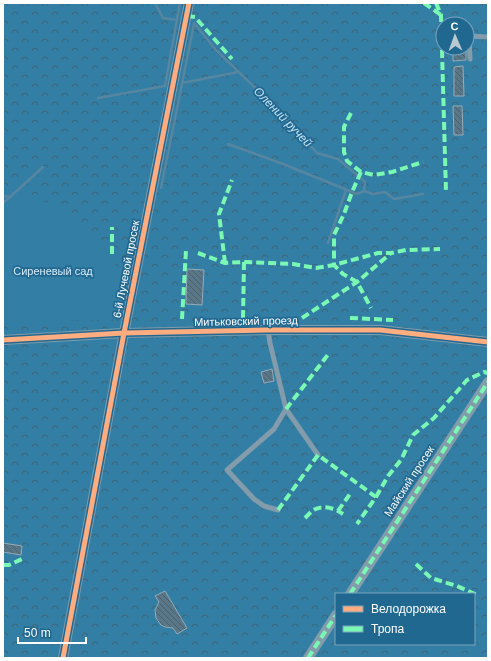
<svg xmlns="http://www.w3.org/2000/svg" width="491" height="661" viewBox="0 0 491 661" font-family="Helvetica,sans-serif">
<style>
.park{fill:url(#park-crowns);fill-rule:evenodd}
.garden{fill:#337ea5}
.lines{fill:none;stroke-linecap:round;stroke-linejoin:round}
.stream{stroke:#5686a0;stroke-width:2.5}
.building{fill:url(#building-back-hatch);stroke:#97acb9}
.lane{stroke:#829cab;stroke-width:5}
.street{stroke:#829cab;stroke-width:10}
.quiet{stroke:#7af9b4;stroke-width:4;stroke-dasharray:8 4;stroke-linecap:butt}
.cycleway-casing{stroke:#216891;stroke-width:8}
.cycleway{stroke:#ffac80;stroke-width:5}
.labels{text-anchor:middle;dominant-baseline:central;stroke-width:3.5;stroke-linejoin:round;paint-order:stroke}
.street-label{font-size:11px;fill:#fff;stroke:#216891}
.park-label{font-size:11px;fill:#d8eef9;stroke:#216891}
.water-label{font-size:12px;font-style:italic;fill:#c5e4f4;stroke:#216891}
</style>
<defs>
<pattern id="park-crowns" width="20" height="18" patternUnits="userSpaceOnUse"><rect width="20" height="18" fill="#337ea5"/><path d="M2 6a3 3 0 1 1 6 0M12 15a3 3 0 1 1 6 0" fill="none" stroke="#406578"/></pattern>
<pattern id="building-back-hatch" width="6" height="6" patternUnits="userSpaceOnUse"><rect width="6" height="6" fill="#587788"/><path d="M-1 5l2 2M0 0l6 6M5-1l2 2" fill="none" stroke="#515f67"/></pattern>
</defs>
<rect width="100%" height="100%" fill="#3a6178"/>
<path class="park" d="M3 3H488V658H3ZM443 24H467V48H443ZM336 594H474V644H336Z"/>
<polygon class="garden" points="3,188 56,205 106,252 128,283 121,319 19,322 3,324"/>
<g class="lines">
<g class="stream">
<polyline points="155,3 163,18 177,20"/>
<polyline points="194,23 216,50 280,112 317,153 338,159 365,182 364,191 373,194 385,192 394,199 423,194"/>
<polyline points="182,83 238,72"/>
<polyline points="98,98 165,86 180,3"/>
<polyline points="228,144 283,164 357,194 364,191"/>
<polyline points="161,188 194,24"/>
<polyline points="3,196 10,197 43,167"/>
<polyline points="3,203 10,197"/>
<polyline points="328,243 346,190"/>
</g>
</g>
<g class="building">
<polygon points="466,50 466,60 453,61 453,51"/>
<polygon points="463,66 464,96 454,96 454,67"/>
<polygon points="453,106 462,106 463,135 454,135"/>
<polygon points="187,269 204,270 202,305 186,304"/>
<polygon points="272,369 274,381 264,383 261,372"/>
<polygon points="3,543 22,546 21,555 3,552"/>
<polygon points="165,591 187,628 177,634 173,628 165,627 161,625 156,618 155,610 159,602 155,596"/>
</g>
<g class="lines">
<g class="lane">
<polyline points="470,59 469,36 488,37"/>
<polyline points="268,330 270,343 286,409 318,455"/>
<polyline points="278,510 264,506 254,499 227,470 274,429 286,409"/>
</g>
<g class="street">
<polyline points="3,340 124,333 268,330 380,330 488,342"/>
<polyline points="350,594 488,382"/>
<polyline points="63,658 124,333 189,3"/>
<polyline points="308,658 336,615"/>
</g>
<g class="quiet">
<polyline points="424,3 441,15"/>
<polyline points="436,3 441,15 446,192"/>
<polyline points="187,16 195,17 232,59"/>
<polyline points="351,113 344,127 344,152 347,161 361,172 374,175 392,172 423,162"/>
<polyline points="361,172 352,192 344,214 334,235 334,265 343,274 357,282 371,308"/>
<polyline points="198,253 225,263 244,262 270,263 293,264 316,268 334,265 378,253 391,253 406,250 440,249"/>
<polyline points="112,254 112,227"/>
<polyline points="225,263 219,214 232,180"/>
<polyline points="243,318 244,262"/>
<polyline points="302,318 357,282 391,253"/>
<polyline points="350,318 393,320"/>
<polyline points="182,319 186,250"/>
<polyline points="286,409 330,352"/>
<polyline points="376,497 388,476 401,460 413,435 434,418 467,380 484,372 488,373"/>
<polyline points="278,510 318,455 376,497 357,524"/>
<polyline points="338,511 350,494"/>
<path d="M305 518C307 516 310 513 312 511 322 504 334 508 343 514"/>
<polyline points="416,564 431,578 457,586 477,595"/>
<polyline points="3,565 9,565 24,558"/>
<polyline points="350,594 488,382"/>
<polyline points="308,658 336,615"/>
</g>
<defs>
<g id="cycleway">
<polyline points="3,340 124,333 268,330 380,330 488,342"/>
<polyline points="63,658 124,333 189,3"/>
</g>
</defs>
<use href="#cycleway" class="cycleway-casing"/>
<use href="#cycleway" class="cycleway"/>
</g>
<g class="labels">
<g class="street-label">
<text transform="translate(126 269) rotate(-79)">6-й Лучевой просек</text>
<text transform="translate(246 321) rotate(-1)">Митьковский проезд</text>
<text transform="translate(409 481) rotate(-57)">Майский просек</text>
</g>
<g class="park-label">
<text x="53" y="271">Сиреневый сад</text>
</g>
<g class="water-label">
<text transform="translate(283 117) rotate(46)">Олений ручей</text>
</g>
</g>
<rect width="491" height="661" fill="none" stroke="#ffffff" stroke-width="8"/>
<rect x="335" y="593" width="140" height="52" fill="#216891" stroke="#7aa4bd"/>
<rect x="343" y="606" width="20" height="6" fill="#ffac80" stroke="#7aa4bd"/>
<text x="371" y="613" font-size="12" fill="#ffffff">Велодорожка</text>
<rect x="343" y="626" width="20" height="6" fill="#7af9b4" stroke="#7aa4bd"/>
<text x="371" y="633" font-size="12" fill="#ffffff">Тропа</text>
<g transform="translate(455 36) rotate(358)"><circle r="19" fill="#216891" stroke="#7aa4bd"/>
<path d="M0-3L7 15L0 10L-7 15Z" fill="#bac8d0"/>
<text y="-6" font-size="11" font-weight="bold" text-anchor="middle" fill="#ffffff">С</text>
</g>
<path d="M18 637v6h68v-6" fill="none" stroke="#ffffff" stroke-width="2"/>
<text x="24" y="637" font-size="12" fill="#ffffff" stroke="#216891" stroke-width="3" paint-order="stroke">50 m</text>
</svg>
